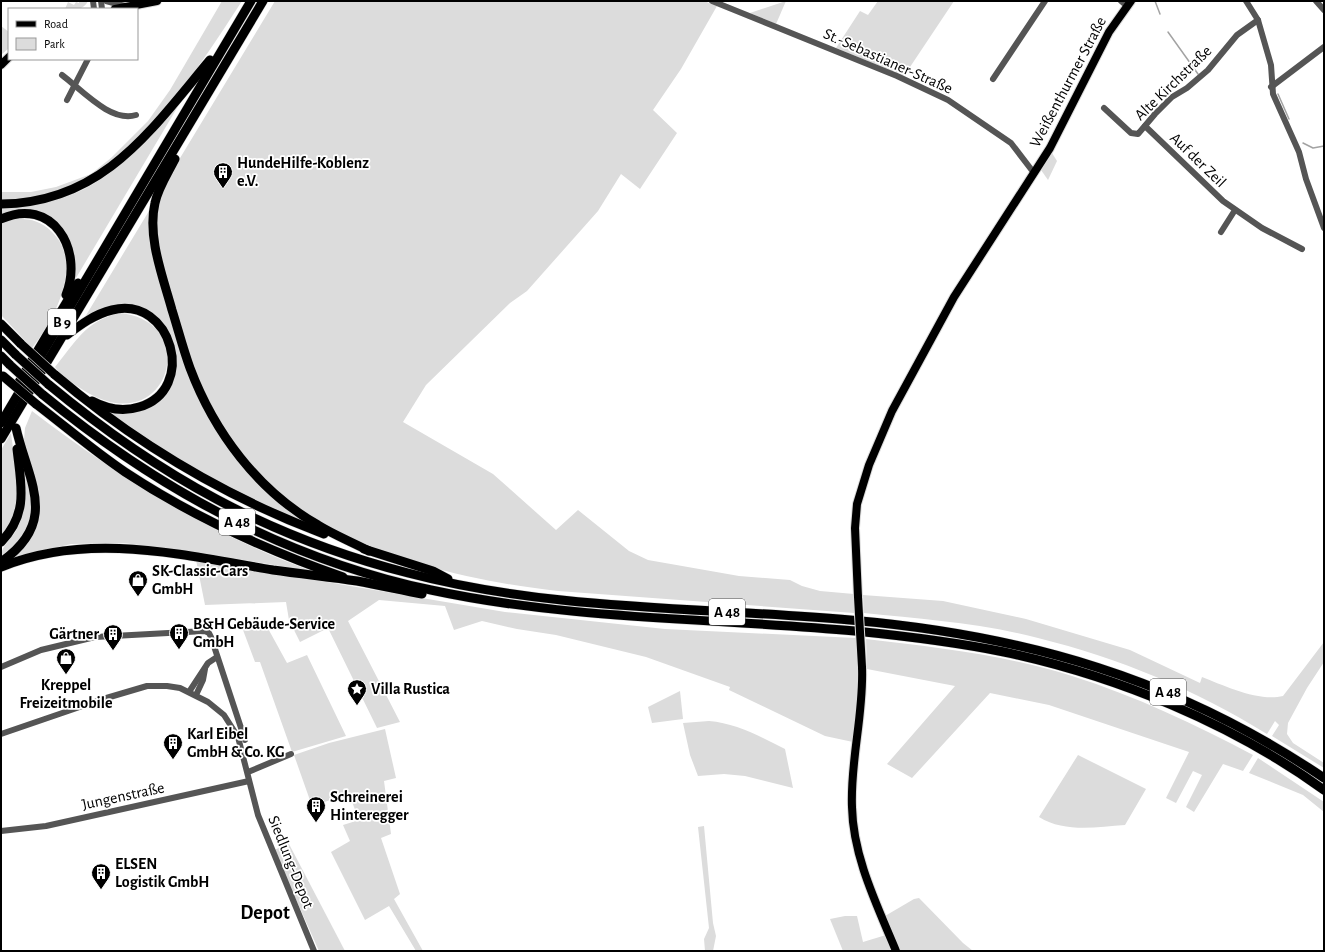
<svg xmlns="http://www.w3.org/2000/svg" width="1325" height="952" viewBox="0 0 1325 952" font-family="'Alegreya Sans',sans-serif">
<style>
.green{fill:#dcdcdc}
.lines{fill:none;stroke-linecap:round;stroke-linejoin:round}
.stream{stroke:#a3a3a3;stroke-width:1.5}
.major-casing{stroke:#dbdbdb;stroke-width:10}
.highway-casing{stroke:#dbdbdb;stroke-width:10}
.minor{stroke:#555;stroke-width:6}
.major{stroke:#000;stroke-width:8}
.highway{stroke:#000;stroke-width:9}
.major-bridge-casing{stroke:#dbdbdb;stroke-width:10;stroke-linecap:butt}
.highway-bridge-casing{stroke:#dbdbdb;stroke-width:10;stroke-linecap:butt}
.major-bridge{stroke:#000;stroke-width:8}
.highway-bridge{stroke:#000;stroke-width:9}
.labels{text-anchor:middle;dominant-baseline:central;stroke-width:3.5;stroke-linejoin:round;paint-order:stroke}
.shield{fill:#fff;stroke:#4c4c4c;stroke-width:1}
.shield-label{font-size:15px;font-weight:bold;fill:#000}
.street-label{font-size:16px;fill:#000;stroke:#fff}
.poi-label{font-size:16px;font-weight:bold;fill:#000;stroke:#fff;text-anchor:start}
.district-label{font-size:20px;font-weight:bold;fill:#000;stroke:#fff}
</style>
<rect width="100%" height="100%" fill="#fff"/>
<g class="green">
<path d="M79 1H88C83 11 74 9 65 9L68 2 74 5 76 2 79 3Z"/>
<path d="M222 1H242C200 66 148 147 78 184 54 196 27 198 1 200V192H31L56 187 91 174 111 158 148 121 170 90Z"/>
<path d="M275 1H704L717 6 681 69 653 110 677 133 640 189 621 174 598 211 527 291 510 303 426 385 403 422 493 474 556 530 578 510 629 551 648 560 739 576 790 580 802 586 820 591 854 594V613L558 591C485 583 408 566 341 533 287 507 240 460 212 408 196 378 187 346 178 314 168 280 152 240 159 204 161 191 169 179 174 168Z"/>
<polygon points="786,1 776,24 750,13"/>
<polygon points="878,1 954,1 904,76 836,48 860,11 868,15"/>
<polygon points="1,26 9,32 9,48 1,55"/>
<path d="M180 103 73 283 74 256 45 217 1 216V207C19 205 38 205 56 200 108 186 146 142 180 103Z"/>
<polygon points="1052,153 1057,161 1048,180 1041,170"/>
<polygon points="152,206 171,314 224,440 313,525 263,505 183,463 106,410 119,412 165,392 171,339 134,307 82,322"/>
<path d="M13 219C29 218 41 221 52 232 84 263 55 319 32 348L1 315V224Z"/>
<path d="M119 313C202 320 170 439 88 393 78 387 62 377 55 367 75 343 85 321 119 313Z"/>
<path d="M32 411C120 478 208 533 311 571L181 550 123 543 71 544 11 558 39 506V492L24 440 25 428Z"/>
<path d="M11 433C15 467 26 507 1 536V450Z"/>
<path d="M29 477C33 497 35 524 20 540 15 546 7 551 1 556 1 546 12 539 17 529 24 513 25 497 25 479Z"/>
<polygon points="196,560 505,612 665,629 856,638 859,684 853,742 825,736 729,690 730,687 646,657 556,635 517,629 482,621 454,630 445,606 379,600 348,621 400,722 377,728 328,628 300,642 289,620 286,602 205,605"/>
<path d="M863 595 943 601 1026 619 1130 650 1200 683 1202 677C1225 686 1259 702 1283 696L1324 642V662L1307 688 1288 723 1287 734 1293 743 1324 763V768L1272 736 1279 725 1275 721 1267 734C1196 690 1119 658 1038 638 981 623 922 619 864 613Z"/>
<polygon points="265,623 287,663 307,655 346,736 292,752 260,662 255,662 243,630 258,628"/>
<path d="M866 639C934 647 1006 655 1072 676 1135 696 1195 724 1253 755L1243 771 1223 764 1194 812 1186 807 1202 775 1193 771 1176 803 1166 798 1189 752 1049 705 990 693 912 778 887 764 955 686 867 669Z"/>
<polygon points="680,691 683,719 652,723 648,707"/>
<path d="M709 721C736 723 761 737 785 749L793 788 745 776 724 774 698 776 690 755 683 723Z"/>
<polygon points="385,729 396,778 384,781 391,834 381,838 400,894 394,899 423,951 416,951 389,906 365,920 331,852 350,841 343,825 359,820 349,794 312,806 294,755 329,743"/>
<path d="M1078 755 1146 789 1125 825C1096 827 1065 833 1039 817Z"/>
<polygon points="1258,758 1324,802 1324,812 1303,795 1249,773"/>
<polygon points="704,826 713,923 716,936 713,951 705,951 704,939 709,928 698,827"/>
<polygon points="289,844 345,951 319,951 274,850"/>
<polygon points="919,898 963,943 973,951 900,951 885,916 914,899"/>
<polygon points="845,916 857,916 863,942 886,935 892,951 843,951 830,919"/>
</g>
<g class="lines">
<g class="stream">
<polyline points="1155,1 1160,14"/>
<polyline points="1168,32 1198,74"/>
<polyline points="1278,94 1289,119"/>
<polyline points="1303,143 1313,148 1324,146"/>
</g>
<defs>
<g id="major">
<polyline points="115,9 157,1"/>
<polyline points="1,65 9,57"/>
<polyline points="858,597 855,528 857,504 869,465 892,411 954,297 1050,148 1109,32 1131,1"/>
<path d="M862 667C864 714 850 760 852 807 853 857 877 905 896 951"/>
</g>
<g id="highway">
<path d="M175 159C168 173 158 188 155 203 147 237 163 277 172 310 178 329 183 349 190 368 214 432 258 491 318 525 334 535 352 542 369 551"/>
<path d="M1 204C103 203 151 130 210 60"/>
<path d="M1 219C52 196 84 249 66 295"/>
<polyline points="1,324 21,344"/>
<path d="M67 335C80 325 95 314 112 310 172 295 198 390 139 407 123 412 107 409 92 401"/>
<polyline points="1,340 16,355"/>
<polyline points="1,356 10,365"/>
<path d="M54 374C134 442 226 497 324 534"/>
<polyline points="19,382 78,283"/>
<path d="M48 384C159 476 268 537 408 573 552 611 703 607 850 620 1025 635 1178 679 1324 778"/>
<path d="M42 394C156 488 285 559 431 590 570 620 713 618 855 631 905 636 955 642 1004 652 1117 676 1231 723 1324 790"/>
<path d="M36 404C66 427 94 451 125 472 193 517 266 550 343 577"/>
<polyline points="1,423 251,1"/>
<polyline points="1,439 263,1"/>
<path d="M1 542C29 513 21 485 17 449"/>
<polyline points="364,549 433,571 448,579"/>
<path d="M1 562C60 521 28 481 16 428"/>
<path d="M1 567C89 531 183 555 273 570 301 574 329 577 357 581 379 585 401 590 422 594"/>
</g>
</defs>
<use href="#major" class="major-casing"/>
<use href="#highway" class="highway-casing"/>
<g class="minor">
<polyline points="93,1 94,9"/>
<polyline points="101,1 102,9"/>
<polyline points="106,1 125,6"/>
<polyline points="712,1 897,76 948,100 1011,143 1034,173"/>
<polyline points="1121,1 1127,6"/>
<polyline points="1246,1 1258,20 1271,65 1273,94 1299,152 1306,179 1324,228"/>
<polyline points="1316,1 1324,10"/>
<path d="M62 75C82 90 111 123 136 115"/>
<polyline points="993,79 1045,1"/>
<polyline points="1271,87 1324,47"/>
<polyline points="67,100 88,59"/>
<polyline points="1104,108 1131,133 1138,134 1155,114 1172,97 1187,88 1208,70 1237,35 1258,20"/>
<polyline points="1145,126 1223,201 1262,228 1302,249"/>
<polyline points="1221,232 1235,210"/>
<polyline points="1,667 41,650 95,637 205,631 209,633 211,637 245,740"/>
<polyline points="189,692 208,663 217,657"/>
<polyline points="196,695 203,680 205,669"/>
<polyline points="1,734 103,699 147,686 167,686 180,688 208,702 224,715 238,737 258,815 314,951"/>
<polyline points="248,772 291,754"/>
<polyline points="1,831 46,826 249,781"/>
</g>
<use href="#major" class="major"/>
<use href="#highway" class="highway"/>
<defs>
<polyline id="major-bridge" points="858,597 862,667"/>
<g id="highway-bridge">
<polyline points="21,344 54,374"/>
<polyline points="16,355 48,384"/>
<polyline points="10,365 42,394"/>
<polyline points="3,376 36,404"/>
</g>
</defs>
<use href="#major-bridge" class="major-bridge-casing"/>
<use href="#highway-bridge" class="highway-bridge-casing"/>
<use href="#major-bridge" class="major-bridge"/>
<use href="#highway-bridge" class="highway-bridge"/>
</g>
<defs>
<symbol id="building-pin" viewBox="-11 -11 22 30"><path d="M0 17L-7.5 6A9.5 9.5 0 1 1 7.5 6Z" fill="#000" stroke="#fff"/><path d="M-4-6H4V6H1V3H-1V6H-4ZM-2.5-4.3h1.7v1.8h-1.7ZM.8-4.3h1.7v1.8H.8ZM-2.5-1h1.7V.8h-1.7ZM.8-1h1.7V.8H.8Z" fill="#fff"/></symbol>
<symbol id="shop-pin" viewBox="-11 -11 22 30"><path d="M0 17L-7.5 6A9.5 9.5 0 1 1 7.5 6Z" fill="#000" stroke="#fff"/><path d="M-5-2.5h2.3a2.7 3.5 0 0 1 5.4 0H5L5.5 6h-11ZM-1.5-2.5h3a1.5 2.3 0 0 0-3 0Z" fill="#fff"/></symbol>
<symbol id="sight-pin" viewBox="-11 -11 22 30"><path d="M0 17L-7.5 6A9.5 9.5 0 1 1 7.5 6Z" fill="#000" stroke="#fff"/><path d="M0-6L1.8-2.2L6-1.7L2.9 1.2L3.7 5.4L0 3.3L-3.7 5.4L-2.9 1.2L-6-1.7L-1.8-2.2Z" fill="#fff"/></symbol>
</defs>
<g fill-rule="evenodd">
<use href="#building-pin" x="212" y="161" width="22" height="30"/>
<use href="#shop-pin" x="127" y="569" width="22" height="30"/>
<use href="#building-pin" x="168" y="622" width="22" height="30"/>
<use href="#building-pin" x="102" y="623" width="22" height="30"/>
<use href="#shop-pin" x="55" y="647" width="22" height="30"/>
<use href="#sight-pin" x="346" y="678" width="22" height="30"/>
<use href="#building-pin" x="162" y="732" width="22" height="30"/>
<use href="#building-pin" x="305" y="795" width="22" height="30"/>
<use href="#building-pin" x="90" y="862" width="22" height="30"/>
</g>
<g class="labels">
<g class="shield">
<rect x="48" y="309" width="28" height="26" rx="3"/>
<rect x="219" y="509" width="36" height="26" rx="3"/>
<rect x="709" y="599" width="36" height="26" rx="3"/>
<rect x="1150" y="679" width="36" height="26" rx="3"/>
</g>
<g class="shield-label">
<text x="62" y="322">B 9</text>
<text x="237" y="522">A 48</text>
<text x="727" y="612">A 48</text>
<text x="1168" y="692">A 48</text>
</g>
<g class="street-label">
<text transform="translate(888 61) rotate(24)">St.-Sebastianer-Straße</text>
<text transform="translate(1068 82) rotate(-62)">Weißenthurmer Straße</text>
<text transform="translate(1173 83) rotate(-44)">Alte Kirchstraße</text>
<text transform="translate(1198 160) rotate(44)">Auf der Zeil</text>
<text transform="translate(123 796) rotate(-12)">Jungenstraße</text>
<text transform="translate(291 862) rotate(68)">Siedlung-Depot</text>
</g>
<g class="poi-label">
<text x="237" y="163">HundeHilfe-Koblenz<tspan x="237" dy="18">e.V.</tspan></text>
<text x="152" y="571">SK-Classic-Cars<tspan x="152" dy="18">GmbH</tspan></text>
<text x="193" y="624">B&amp;H Gebäude-Service<tspan x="193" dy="18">GmbH</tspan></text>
<text x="99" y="634" text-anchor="end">Gärtner</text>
<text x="66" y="685" text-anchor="middle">Kreppel<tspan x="66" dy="18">Freizeitmobile</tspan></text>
<text x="371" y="689">Villa Rustica</text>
<text x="187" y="734">Karl Eibel<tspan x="187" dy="18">GmbH &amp; Co. KG</tspan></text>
<text x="330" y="797">Schreinerei<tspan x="330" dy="18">Hinteregger</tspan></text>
<text x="115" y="864">ELSEN<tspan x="115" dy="18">Logistik GmbH</tspan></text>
</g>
<g class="district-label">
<text x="265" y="913">Depot</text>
</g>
</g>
<rect width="1325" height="952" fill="none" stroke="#000000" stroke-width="4"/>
<rect x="8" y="8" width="130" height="52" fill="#ffffff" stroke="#999999"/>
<rect x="16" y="21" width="20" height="6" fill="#000000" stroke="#999999"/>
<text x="44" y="28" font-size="12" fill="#000000">Road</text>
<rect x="16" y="38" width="20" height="12" fill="#dcdcdc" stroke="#999999"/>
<text x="44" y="48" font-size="12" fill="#000000">Park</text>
</svg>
